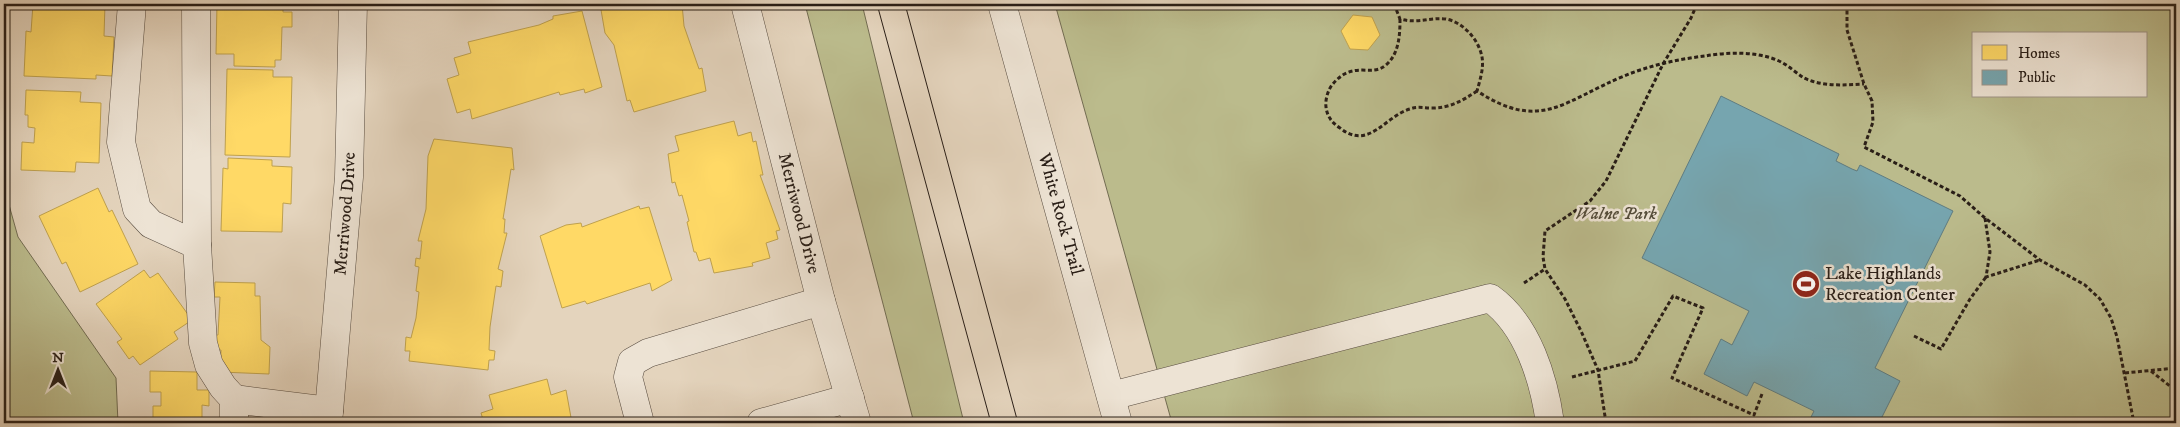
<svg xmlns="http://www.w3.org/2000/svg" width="2180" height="427" viewBox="0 0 2180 427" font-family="'IM FELL DW Pica',serif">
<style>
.green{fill:#bbbb8c;stroke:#726c52;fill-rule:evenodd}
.homes{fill:#ffd966;stroke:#bfa14e}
.public{fill:#76a5af;stroke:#5f7c81}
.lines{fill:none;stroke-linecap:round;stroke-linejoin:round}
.minor-casing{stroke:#584c40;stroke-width:29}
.path{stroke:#291e17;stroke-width:3;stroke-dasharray:4 2.5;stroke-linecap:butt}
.minor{stroke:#ede3d4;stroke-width:28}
.tram{stroke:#291e17;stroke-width:1}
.labels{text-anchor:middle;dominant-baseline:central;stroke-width:5;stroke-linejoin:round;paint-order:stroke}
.street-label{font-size:18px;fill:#291e17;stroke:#ede3d4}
.park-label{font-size:18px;font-style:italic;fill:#554d3a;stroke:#ede3d4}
.poi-label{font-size:18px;fill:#291e17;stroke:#ede3d4;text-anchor:start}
</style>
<rect width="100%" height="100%" fill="#e4d4bd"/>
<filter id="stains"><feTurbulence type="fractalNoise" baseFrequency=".004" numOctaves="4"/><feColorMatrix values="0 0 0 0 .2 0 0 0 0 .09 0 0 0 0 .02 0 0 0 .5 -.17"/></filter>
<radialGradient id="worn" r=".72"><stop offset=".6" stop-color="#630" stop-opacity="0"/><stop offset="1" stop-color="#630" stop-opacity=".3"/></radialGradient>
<g class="green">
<polygon points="805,4 862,4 964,423 914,423"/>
<path d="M1055 4H2176V423H1172ZM1974 34H2146V96H1974Z"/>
<polygon points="4,187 18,237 116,378 118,423 4,423"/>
</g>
<g class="homes">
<polygon points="33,4 105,4 104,36 114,37 112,76 96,75 96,79 24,76 26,31 31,32"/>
<polygon points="217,4 283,4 283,12 292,12 292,27 282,27 281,60 275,60 275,67 234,66 234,54 216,54"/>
<polygon points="600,4 682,4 684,26 699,69 702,68 706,91 634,112 630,100 627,101 614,45 605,33"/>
<polygon points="582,11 602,87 585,93 584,89 560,95 559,92 472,119 470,109 457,113 447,79 459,75 454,58 471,53 468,42 539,25 553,19 553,16"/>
<polygon points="1353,15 1372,17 1380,35 1368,50 1350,49 1341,31"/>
<polygon points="227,69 273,70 273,77 292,77 290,157 225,155"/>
<polygon points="26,90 81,92 80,102 101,103 99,163 76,162 75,172 21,170 22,142 34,143 35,128 28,127 28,115 25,115"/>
<polygon points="734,121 738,136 751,132 753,142 756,141 763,175 760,175 780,230 776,231 778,239 766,243 770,258 752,263 753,266 714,273 710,258 699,261 696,252 694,252 687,222 689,221 682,195 679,196 675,182 672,183 668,154 679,151 675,136"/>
<polygon points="434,139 512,148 514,170 511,169 503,219 505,219 504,233 507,233 498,269 503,271 501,287 496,286 490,327 489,350 495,351 494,360 489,360 488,370 409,361 410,351 405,351 406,337 411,338 416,318 419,292 416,291 419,267 415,266 416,258 420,259 422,241 418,241 426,209 428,156"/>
<polygon points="228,158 272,160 272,166 292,167 291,204 283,203 282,232 221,231 223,168 228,169"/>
<polygon points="98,188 109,212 112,210 138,264 80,292 66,262 62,264 39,216"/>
<polygon points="639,206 640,209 649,207 672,280 652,291 650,283 587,304 585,301 562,308 540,236 566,225 581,223 582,227"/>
<polygon points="144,270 150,278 158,273 192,320 174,332 178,339 140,365 133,356 129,359 117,342 122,339 96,304"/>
<polygon points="215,282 255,283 255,296 260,296 261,340 270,347 269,374 220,372 221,350 212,350 212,335 218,335 220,297 214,297"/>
<polygon points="150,371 197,372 197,390 209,390 209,406 202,405 202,423 153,423 153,406 161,406 161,392 150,392"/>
<polygon points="547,379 551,395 566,390 572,423 484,423 481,413 493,409 489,395"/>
</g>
<polygon class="public" points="1721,96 1839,154 1836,161 1852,169 1857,171 1860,165 1953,211 1875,368 1900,381 1879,423 1819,423 1810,419 1814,411 1754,382 1747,396 1704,374 1721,339 1732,345 1749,311 1642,258"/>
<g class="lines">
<defs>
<g id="minor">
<polyline points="132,4 121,142 137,209 151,224 197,245"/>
<polyline points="196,4 197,245 203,343 209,365 223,387 234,399 234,423"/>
<path id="s1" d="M745 4 821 301 857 423"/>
<path id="s2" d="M1002 4 1118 423"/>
<path d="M1111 396 1490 298C1528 325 1544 380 1550 423"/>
<polyline points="234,399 329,411"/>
<path id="s3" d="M328 423 349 177 353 4"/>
<polyline points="640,423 628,377 632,362 648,353 821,301"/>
<polyline points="761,423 850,398"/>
</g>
</defs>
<use href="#minor" class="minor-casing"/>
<g class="path">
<path d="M1394 4 1400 19C1419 24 1430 17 1446 19 1463 22 1479 40 1482 57 1484 68 1480 80 1477 91 1541 133 1565 100 1624 76 1648 66 1678 59 1705 56 1728 52 1757 51 1779 61 1788 65 1796 73 1804 78 1823 87 1844 85 1864 84"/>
<polyline points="1847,4 1847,30 1864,84 1872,101 1873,122 1864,147 1960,196 1985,218 2040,260 2085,285 2100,299 2111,318 2117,337 2134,423"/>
<path d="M1400 19C1400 35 1399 54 1386 65 1371 78 1353 59 1332 85 1328 90 1325 100 1326 107 1327 116 1332 123 1340 128 1369 151 1385 116 1410 109 1417 106 1424 108 1432 108 1450 108 1462 101 1477 91"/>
<polyline points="1985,218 1990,252 1986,277 2040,260"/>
<polyline points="1524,283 1545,269"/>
<polyline points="1914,336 1941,349 1970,299 1986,277"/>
<polyline points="2151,371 2176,391"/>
<polyline points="2125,373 2176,368"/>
<polyline points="1572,377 1635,361 1673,296 1703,308 1672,378 1754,415 1762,394"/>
<polyline points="1606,423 1598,370 1581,331 1565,299 1545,269 1543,257 1545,231 1590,201 1606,181 1663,64 1691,18 1697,4"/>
</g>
<use href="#minor" class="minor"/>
<g class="tram">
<polyline points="877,4 991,423"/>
<polyline points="905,4 1018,423"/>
</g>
</g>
<defs>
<symbol id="stadium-disc" viewBox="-11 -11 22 22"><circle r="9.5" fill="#8f2418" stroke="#ede3d4"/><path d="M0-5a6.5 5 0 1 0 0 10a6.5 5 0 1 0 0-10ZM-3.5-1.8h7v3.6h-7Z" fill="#fff"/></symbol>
</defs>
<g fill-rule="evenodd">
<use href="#stadium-disc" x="1790" y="268" width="32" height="32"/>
</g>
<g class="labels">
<g class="street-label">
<text stroke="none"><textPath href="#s3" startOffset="210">Merriwood Drive</textPath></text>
<text stroke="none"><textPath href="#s1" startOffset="216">Merriwood Drive</textPath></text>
<text stroke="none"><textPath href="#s2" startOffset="218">White Rock Trail</textPath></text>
</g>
<g class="park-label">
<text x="1616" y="214">Walne Park</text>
</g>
<g class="poi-label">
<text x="1825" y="274">Lake Highlands<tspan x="1825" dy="21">Recreation Center</tspan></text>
</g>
</g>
<rect width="2180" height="427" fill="none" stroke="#e4d4bd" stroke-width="20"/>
<rect x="5" y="5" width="2170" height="417" fill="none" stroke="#291e17" stroke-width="2.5"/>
<rect x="10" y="10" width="2160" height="407" fill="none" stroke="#291e17"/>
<rect x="1972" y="32" width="175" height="65" fill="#ede3d4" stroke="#9f9488"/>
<rect x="1982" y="45" width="25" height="15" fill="#ffd966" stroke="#9f9488"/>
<text x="2018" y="58" font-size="15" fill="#291e17">Homes</text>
<rect x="1982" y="70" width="25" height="15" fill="#76a5af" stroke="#9f9488"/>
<text x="2018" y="82" font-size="15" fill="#291e17">Public</text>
<g transform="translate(58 370)" stroke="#ede3d4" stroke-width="4" paint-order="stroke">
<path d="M0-4L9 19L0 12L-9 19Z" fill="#291e17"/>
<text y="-8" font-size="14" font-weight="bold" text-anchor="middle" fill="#291e17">N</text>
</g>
<rect width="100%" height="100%" filter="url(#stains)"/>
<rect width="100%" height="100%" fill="url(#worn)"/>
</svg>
